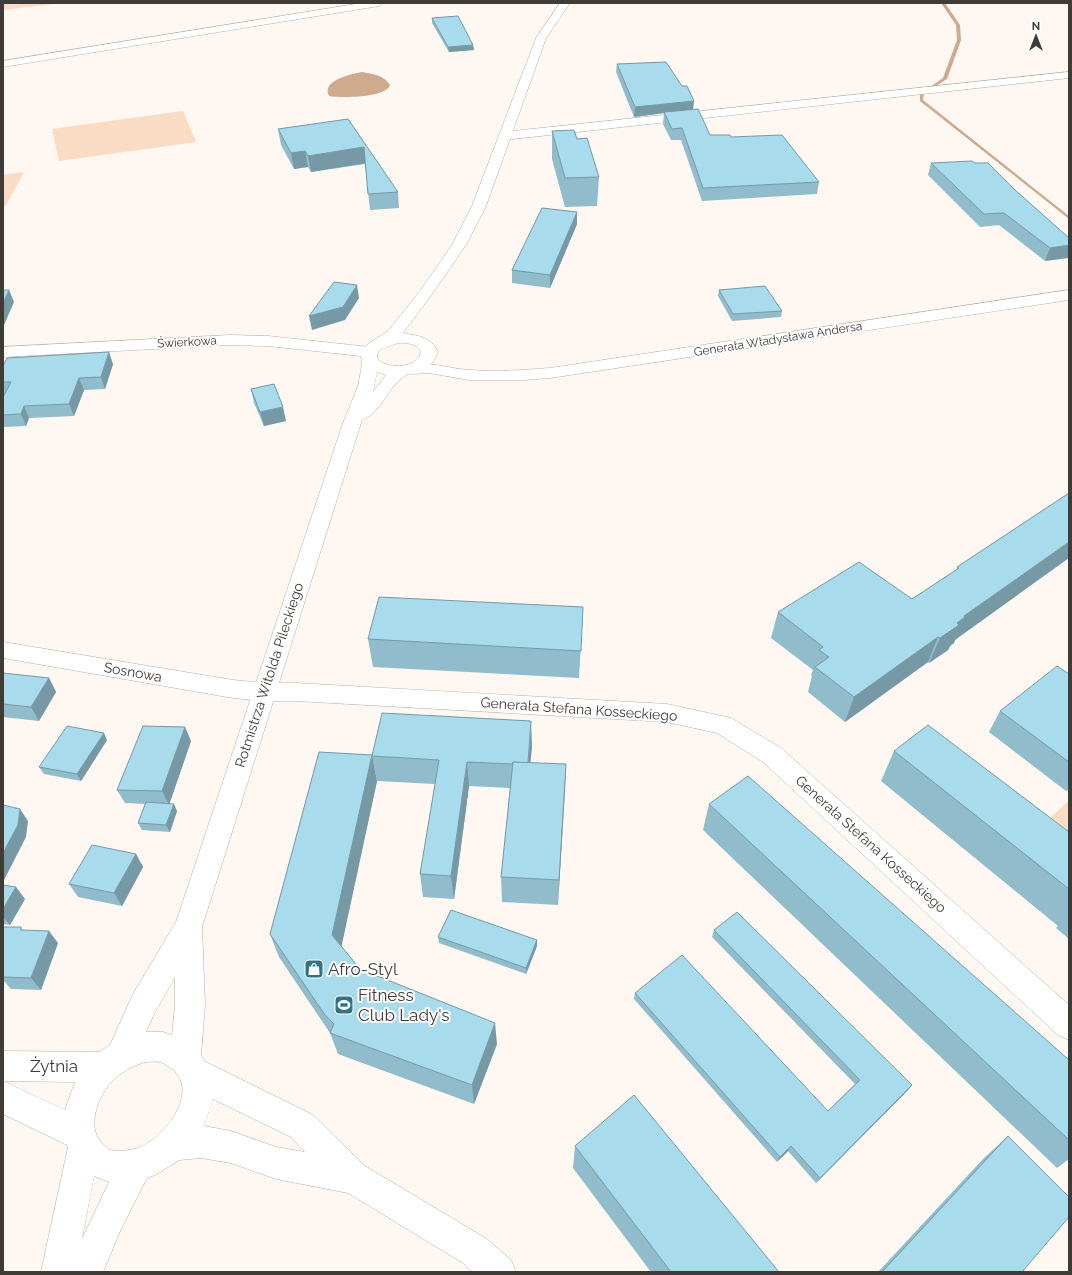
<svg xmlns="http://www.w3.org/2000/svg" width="1072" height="1275" viewBox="0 0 1072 1275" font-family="Raleway,sans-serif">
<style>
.green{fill:#fadbc3}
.water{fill:#ceab8e}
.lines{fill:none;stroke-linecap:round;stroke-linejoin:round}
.stream{fill:#ceab8e;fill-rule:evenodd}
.street-casing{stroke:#baafa7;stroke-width:1}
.secondary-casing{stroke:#baafa7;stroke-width:1}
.highway-casing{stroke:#baafa7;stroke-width:1}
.street{fill:#fff;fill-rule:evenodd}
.secondary{fill:#fff;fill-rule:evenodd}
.highway{fill:#fff;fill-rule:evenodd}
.wall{fill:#90bccb}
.shaded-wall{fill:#7699a5}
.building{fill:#a8dbec;stroke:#7699a5}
.labels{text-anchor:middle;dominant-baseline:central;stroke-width:4;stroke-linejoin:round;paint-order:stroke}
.far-street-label{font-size:12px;fill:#3f3b37;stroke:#fff}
.street-label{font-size:14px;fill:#3f3b37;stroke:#fff}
.near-poi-label{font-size:17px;fill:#3f3b37;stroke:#fff;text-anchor:start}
.near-street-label{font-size:17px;fill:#3f3b37;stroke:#fff}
</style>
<rect width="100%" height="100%" fill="#fef7f2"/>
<g class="green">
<polygon points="3,3 62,3 3,10"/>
<polygon points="183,111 196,142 59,161 52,129"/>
<polygon points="24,172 6,205 3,206 3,175"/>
<polygon points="1069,801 1069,847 1044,823"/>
</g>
<path class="water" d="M362 72C372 74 384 75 390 85 386 98 341 98 329 96 321 80 352 74 362 72Z"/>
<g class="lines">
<g class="stream">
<polygon points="941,3 945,3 960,25 961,40 947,79 931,89 930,87 943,78 957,40 956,25"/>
<polygon points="922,92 924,93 923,100 1069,216 1069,219 920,101 920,93"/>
</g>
<defs>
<g id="street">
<polygon points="1069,72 1069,78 504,140 500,139 498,136 500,133 504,132"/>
<path d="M1069 290V300L550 378 523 380H469L429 373 412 374 406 373 404 369 406 365C428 360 448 369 470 370 497 372 524 370 550 368Z"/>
<polygon points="230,335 268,336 370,347 376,349 378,352 376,355 370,357 268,346 230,345 3,357 3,347"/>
<polygon points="3,642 233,680 263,683 296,683 667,704 731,718 781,748 1069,1005 1069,1040 1058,1035 763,762 717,733 667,722 296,701 263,701 233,698 3,658"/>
</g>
<path id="secondary" d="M560 3H570L546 38 486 206 466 245 430 297 403 333C418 336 430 336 438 352 431 373 416 367 402 378 387 389 381 413 362 420L361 423 202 927 205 1005 201 1055 204 1061 313 1115 365 1166 487 1239 511 1260 516 1272H473L463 1263 348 1193 276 1179 231 1163 201 1158 179 1160 157 1174 147 1178 121 1229 103 1272H41L68 1147 67 1145 3 1114V1051L99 1052 110 1045 133 994 176 922 343 423 358 386 361 370 362 361 360 355 362 351 368 344 388 331 420 291 452 245 472 206 536 38ZM398 343C406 342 418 344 421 352 416 369 390 369 378 360L377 355 379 350ZM377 372 386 375 373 392ZM175 977V1005L172 1035 163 1032H146L154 1014ZM145 1062C150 1062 155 1061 160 1062 164 1063 167 1066 171 1068 201 1090 166 1137 140 1147 134 1150 124 1151 116 1151 111 1151 107 1148 103 1144 85 1128 98 1095 114 1079 123 1071 133 1066 145 1062ZM3 1081 75 1082 65 1110ZM213 1099 291 1137 305 1152 276 1147 231 1131 204 1126ZM94 1176 109 1182 82 1239Z"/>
<polygon id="highway" points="362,3 384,3 379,6 3,67 3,61"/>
</defs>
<use href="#street" class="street-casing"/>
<use href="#secondary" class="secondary-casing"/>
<use href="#highway" class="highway-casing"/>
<use href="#street" class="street"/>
<use href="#secondary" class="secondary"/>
<use href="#highway" class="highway"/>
</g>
<g class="wall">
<polygon points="432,18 473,45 474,50 449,52 432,23"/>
<polygon points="617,64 693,109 710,135 731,137 819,182 817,194 702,201 681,140 671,140 663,124 664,113 634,117 616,72"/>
<polygon points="348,119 398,192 399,208 370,210 365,164 311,172 308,167 294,169 281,145 278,129"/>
<polygon points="552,131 577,139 599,177 597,206 565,207 552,159"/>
<polygon points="931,163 975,163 1015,190 1069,238 1045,261 999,225 980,227 928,175"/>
<polygon points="577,224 550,288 512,283 512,270"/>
<polygon points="719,290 782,311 781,317 732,321 718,296"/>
<polygon points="113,364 105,389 84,390 74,416 29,418 26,426 3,427 3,397 5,394 3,394 3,366"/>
<polygon points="251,389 286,421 264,426 254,403"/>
<polygon points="1069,493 955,640 954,643 950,646 948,650 929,663 928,662 845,722 808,692 812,676 811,675 813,670 771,638 778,612 912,599 956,571 957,567"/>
<polygon points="583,607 579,678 373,667 368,639"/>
<polygon points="3,673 49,678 56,692 39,721 3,717"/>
<polygon points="1069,674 1069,789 1066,791 989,732 1000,711"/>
<polygon points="107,740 81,781 44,774 39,767"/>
<polygon points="191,741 169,804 177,811 170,832 142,830 138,823 146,804 125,803 117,790"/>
<polygon points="532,746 530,763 566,764 558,905 502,902 501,877 510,788 469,786 454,899 423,897 420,874 435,784 377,781 372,756"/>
<polygon points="894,751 1069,832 1069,939 1056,928 1058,926 881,781"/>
<polygon points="377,781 341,946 360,969 497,1044 474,1104 338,1054 330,1033 279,957 270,934"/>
<polygon points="709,804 1069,1060 1069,1159 1057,1168 703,830"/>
<polygon points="136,854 143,867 122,906 78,897 69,884"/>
<polygon points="3,885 25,899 10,925 3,924"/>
<polygon points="3,927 24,930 58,943 41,990 11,989 5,982 3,982"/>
<polygon points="714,930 912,1085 908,1090 816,1183 788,1151 777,1162 634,999 635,993 828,1111 855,1084 712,937"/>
<polygon points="438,937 537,940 537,946 526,974 439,943"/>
<polygon points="1008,1136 1022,1272 878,1272 984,1158"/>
<polygon points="575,1146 779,1272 651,1272 573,1168"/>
</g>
<g class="shaded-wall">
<polygon points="473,45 474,50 449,52 448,47"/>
<polygon points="694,101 693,110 664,112 664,113 634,117 635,107"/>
<polygon points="364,147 366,163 311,172 308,156"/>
<polygon points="305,151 308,167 294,169 291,153"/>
<polygon points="577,212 577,224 550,288 550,275"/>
<polygon points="1069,245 1069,258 1045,261 1050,248"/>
<polygon points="357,285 359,298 345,320 312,330 309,316"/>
<polygon points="9,290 14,302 4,325 3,322 3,303"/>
<polygon points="109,352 113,364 105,389 101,377"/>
<polygon points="79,378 84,390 74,416 69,404"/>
<polygon points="24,406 29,418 26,426 21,414"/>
<polygon points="283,407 286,421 264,426 260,412"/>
<polygon points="1069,542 1069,558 955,640 954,643 950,646 948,650 929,663 940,638 964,616"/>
<polygon points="938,637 928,662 845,722 854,697"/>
<polygon points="49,678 56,692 39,721 31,707"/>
<polygon points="531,721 532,746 528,789 528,765"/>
<polygon points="185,727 191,741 169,805 162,791"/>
<polygon points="104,733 107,740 81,781 77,774"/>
<polygon points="372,755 377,781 339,958 332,935"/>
<polygon points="467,762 469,786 454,899 451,876"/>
<polygon points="566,764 565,791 558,905 559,880"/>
<polygon points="174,804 177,811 170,832 166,825"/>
<polygon points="20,809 28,821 26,837 3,882 3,853"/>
<polygon points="136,854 143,867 122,906 114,893"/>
<polygon points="16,887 25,899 10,925 3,917 3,909"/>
<polygon points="49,931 58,943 41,990 31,978"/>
<polygon points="537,940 537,946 526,974 526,968"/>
<polygon points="495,1023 497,1044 474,1104 472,1085"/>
<polygon points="912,1085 908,1090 816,1183 820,1178"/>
<polygon points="791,1146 788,1151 777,1162 780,1157"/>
</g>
<g class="building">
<polygon points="458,16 473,45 448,47 432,18"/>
<polygon points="666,62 682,86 687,86 694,101 635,107 617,64"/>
<polygon points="698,109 710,135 730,135 731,137 782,135 819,182 703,188 682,128 672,129 664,112"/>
<polygon points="348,119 398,192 368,194 364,147 308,156 305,151 291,153 278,129"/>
<polygon points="574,130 577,139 587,138 599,177 565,178 552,131"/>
<polygon points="972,161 975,163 988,163 1015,190 1069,238 1069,245 1050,248 1004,213 984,214 931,163"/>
<polygon points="542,208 577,212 550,275 512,270"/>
<polygon points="334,282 357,285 343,307 309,316"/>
<polygon points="765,286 782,311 733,314 719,290"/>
<polygon points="3,290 9,290 3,303"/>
<polygon points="109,352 101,377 79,378 69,404 24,406 21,414 3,415 3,397 11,382 3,382 3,366 7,358"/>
<polygon points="274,384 283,407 260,412 251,389"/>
<polygon points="1069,493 1069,542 964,616 965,617 957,623 959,625 940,638 938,637 854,697 815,667 829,657 819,650 823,647 778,612 859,562 912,599 959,568 957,567"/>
<polygon points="379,597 583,607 581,651 368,639"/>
<polygon points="1057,666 1069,674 1069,762 1000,711"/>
<polygon points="3,673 49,678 31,707 3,704"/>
<polygon points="382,713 531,721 528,763 513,762 512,764 467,762 451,876 420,874 439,760 372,756"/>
<polygon points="928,725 1069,832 1069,889 894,751"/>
<polygon points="67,726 104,733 77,774 39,767"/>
<polygon points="143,726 185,727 162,791 117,790"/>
<polygon points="319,752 372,755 332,935 360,969 495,1023 472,1085 330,1033 334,1024 325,1015 270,934"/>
<polygon points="513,762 566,764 559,880 501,877"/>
<polygon points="748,776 1069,1060 1069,1140 709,804"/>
<polygon points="146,802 174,804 166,825 138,823"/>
<polygon points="3,805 20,809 18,825 3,853"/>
<polygon points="92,845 136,854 114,893 69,884"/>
<polygon points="3,885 16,887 3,909"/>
<polygon points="451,910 537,940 526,968 438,937"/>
<polygon points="737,912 912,1085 820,1178 791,1146 780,1157 635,993 682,955 828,1111 860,1080 714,930"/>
<polygon points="3,927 21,927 21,930 49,931 31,978 3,977"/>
<polygon points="634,1095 779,1272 671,1272 575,1146"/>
<polygon points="1008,1136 1069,1197 1069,1217 1022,1272 882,1272"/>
</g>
<defs>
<symbol id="shop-square" viewBox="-11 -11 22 22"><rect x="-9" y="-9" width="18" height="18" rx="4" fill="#317385" stroke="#fff"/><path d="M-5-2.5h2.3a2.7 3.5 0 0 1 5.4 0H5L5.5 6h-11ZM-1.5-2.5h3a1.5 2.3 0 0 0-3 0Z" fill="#fff"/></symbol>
<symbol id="stadium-square" viewBox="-11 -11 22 22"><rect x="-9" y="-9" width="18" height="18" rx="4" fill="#317385" stroke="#fff"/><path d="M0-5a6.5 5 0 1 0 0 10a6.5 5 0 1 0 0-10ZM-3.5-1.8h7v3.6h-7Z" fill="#fff"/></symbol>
</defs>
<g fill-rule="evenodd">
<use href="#shop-square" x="303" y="958" width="22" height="22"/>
<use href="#stadium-square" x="333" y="994" width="22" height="22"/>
</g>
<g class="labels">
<g class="far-street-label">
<text transform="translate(778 339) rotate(-9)">Generała Władysława Andersa</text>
<text transform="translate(187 342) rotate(-3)">Świerkowa</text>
</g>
<g class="street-label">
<text transform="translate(133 672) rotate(10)">Sosnowa</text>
<text transform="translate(269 675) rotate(-72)">Rotmistrza Witolda Pileckiego</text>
<text transform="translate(579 709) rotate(4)">Generała Stefana Kosseckiego</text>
<text transform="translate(871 844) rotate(42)">Generała Stefana Kosseckiego</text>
</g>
<g class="near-poi-label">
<text x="328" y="969">Afro-Styl</text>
<text x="358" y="995">Fitness<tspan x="358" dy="20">Club Lady's</tspan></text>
</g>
<g class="near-street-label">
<text x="54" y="1066">Żytnia</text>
</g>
</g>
<rect width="1072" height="1275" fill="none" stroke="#3f3b37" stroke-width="8"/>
<g transform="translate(1036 36)" stroke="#ffffff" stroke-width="3" paint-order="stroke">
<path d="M0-3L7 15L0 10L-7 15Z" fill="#3f3b37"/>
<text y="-6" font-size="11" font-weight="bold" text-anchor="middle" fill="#3f3b37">N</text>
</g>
</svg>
